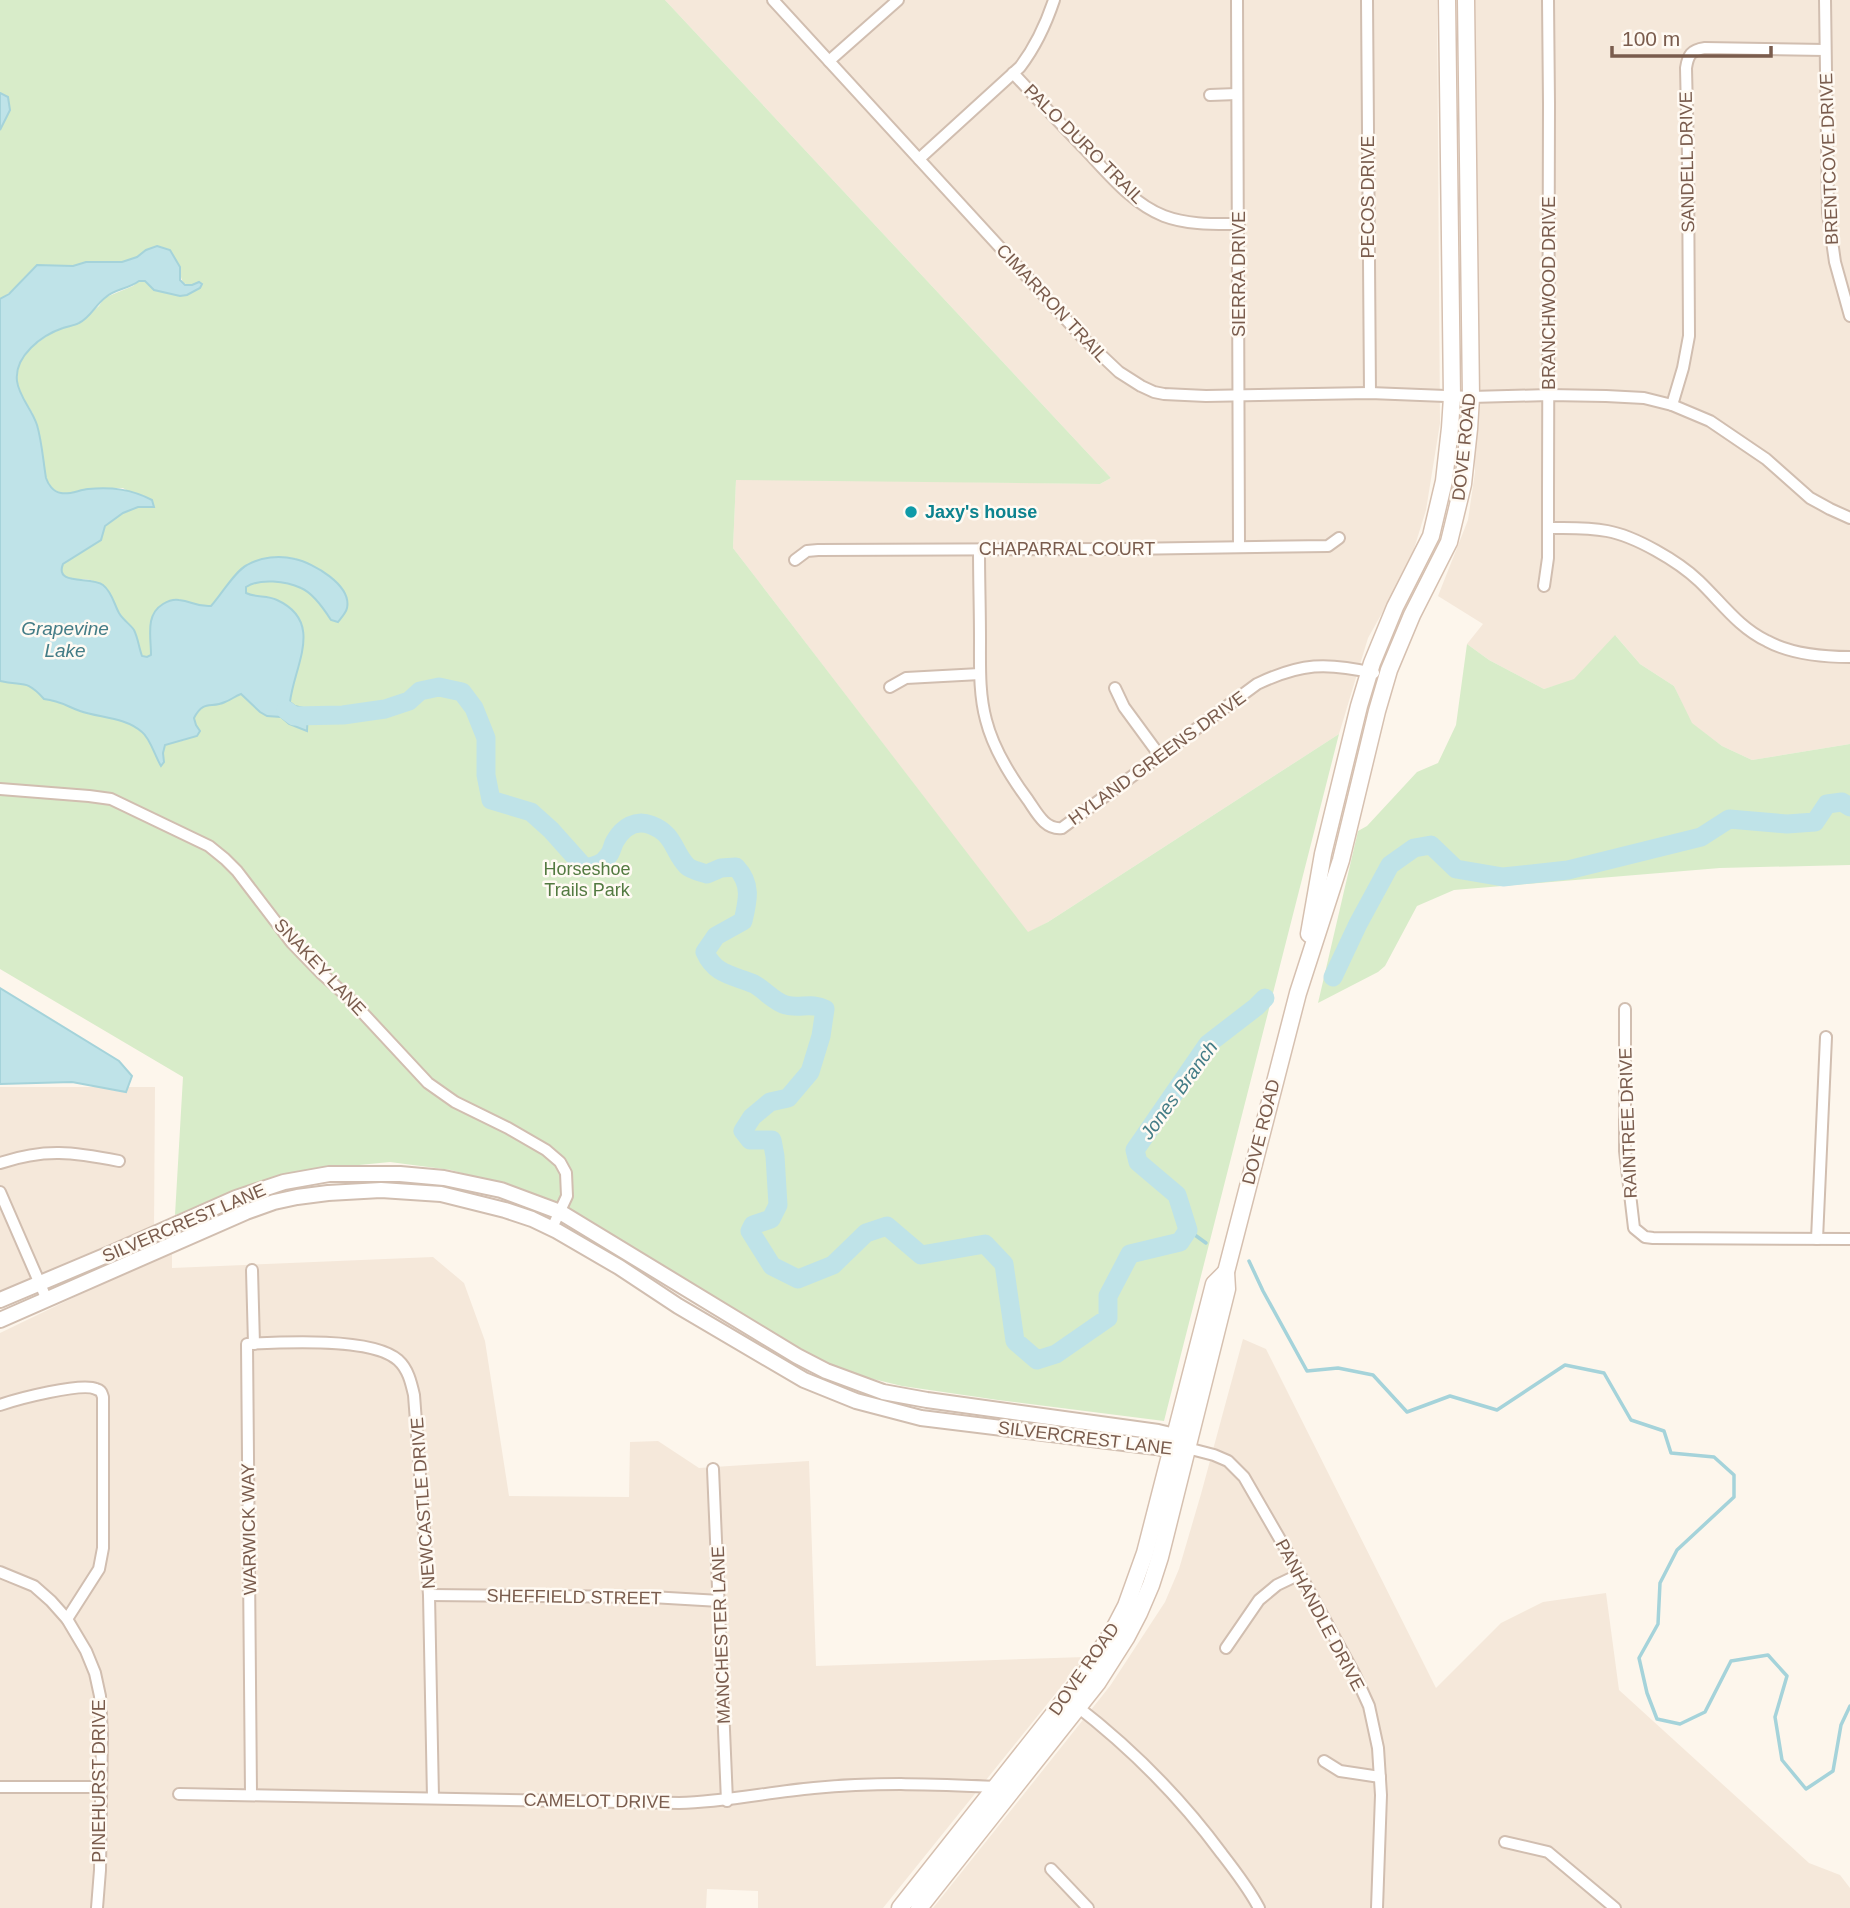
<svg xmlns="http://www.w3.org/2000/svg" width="1850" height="1908" viewBox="0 0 1850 1908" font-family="Arial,sans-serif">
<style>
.residential{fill:#f5e8da}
.green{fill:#d8ecc9}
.water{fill:#bfe3e8;stroke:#a5d3da;stroke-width:2}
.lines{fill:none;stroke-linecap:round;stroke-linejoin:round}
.stream{stroke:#a5d3da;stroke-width:3.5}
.river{stroke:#bfe3e8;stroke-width:19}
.minor-casing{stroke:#d1beb0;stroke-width:14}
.tertiary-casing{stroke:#d1beb0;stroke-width:18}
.secondary-casing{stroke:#d6c0b0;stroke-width:19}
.minor{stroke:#fff;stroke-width:10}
.tertiary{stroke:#fff;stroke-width:14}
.secondary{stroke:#fff;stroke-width:16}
.culture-dot{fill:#0f9aa8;stroke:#fffaf3;stroke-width:2.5}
.labels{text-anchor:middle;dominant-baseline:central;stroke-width:5;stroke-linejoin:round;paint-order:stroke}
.street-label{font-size:18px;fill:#7a5c4d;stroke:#fffaf3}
.culture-label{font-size:18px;font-weight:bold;fill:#0d838f;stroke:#fffaf3;text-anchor:start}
.park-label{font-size:18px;fill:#537a41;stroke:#fffaf3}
.water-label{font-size:19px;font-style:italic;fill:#437c86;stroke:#fffaf3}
</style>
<rect width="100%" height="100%" fill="#fdf6ec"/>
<g class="residential">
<polygon points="665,0 1437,0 1440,423 1426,510 1409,565 1368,638 1339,734 1048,922 1028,933 733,548 736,479 1100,484 1111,478"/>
<polygon points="1475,0 1850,0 1850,744 1752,760 1722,746 1691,723 1674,686 1640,664 1616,636 1574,680 1544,689 1489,660 1467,644 1483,624 1438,596 1468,520 1475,472"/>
<polygon points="0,1087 155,1087 154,1228 0,1295"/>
<polygon points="172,1250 172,1268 433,1257 464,1283 485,1341 509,1496 629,1497 630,1442 658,1441 699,1468 809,1461 816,1666 1085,1657 883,1908 758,1908 758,1891 707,1889 706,1908 0,1908 0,1333"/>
<polygon points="1243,1339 1266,1349 1436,1688 1501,1623 1543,1602 1606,1593 1619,1690 1809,1863 1840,1875 1850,1888 1850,1908 933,1908 1110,1686 1165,1602 1179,1569 1201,1494"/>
</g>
<g class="green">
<path d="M0 0H665L1111 478 1100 484 736 480 733 548 1028 932 1048 922 1339 734 1164 1421 998 1400 902 1386 844 1372 778 1337 581 1215 526 1191 451 1170 390 1162 297 1171 175 1215 183 1077 0 969V681C24 687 25 678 44 699 61 701 66 706 80 711 100 718 125 717 142 732 151 740 155 755 161 765L164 762 163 753 165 745 185 740 196 725 194 717C204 699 211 709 225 702 231 699 235 696 241 694L267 716 281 717 289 724 301 729 295 706 290 702 301 623C293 611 285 601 269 597 261 595 254 597 246 593V587C260 578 285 581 300 588 313 593 324 608 331 620L338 621 343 616 342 589 320 569 234 576 222 594 211 606 200 607 189 602 151 645V655L148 658 142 656C140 651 140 646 138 641 134 629 126 623 120 614 116 608 114 599 110 594 107 590 98 583 93 581 83 576 54 586 63 564L101 540 105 526 123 513 138 507H153L123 488 88 489 63 494 56 491 47 483 37 425 32 412 20 393 17 379 18 366 22 356 31 348 52 332 77 324 99 306 104 298 133 286 139 281H145C161 296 181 299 200 288 184 283 181 287 180 267L146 250 137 257 122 262H98L73 266 37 265C24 275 15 291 0 299V130L10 110 0 93Z"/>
<polygon points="1615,635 1640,664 1674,686 1692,723 1722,746 1752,760 1850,744 1850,865 1720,868 1454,890 1417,906 1385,966 1378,972 1318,1003 1358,831 1367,826 1417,772 1438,763 1456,725 1467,644 1489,660 1544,689 1574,679"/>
</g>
<g class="water">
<polygon points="0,93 8,97 10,110 0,130"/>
<path d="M157 246 170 250 180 267V280L185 285H192L199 282 202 284 200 288 187 295 180 296 154 290 145 281H139C128 289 115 289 106 297 95 305 91 317 79 323 74 326 68 326 63 328 42 335 14 356 17 381 19 397 32 409 37 425 42 442 43 460 46 478 48 484 53 492 61 493 69 495 79 490 88 489 112 487 131 489 152 500L154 507H138L123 513 105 526 101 540 63 564C54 586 91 576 103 585 112 592 114 604 119 613 123 620 130 624 134 630 138 638 139 648 142 656L147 657 151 655C151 636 145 615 163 604 168 601 173 599 179 600 192 601 195 607 211 606 221 595 235 571 247 565 261 557 279 555 295 559 313 563 352 585 347 608 346 613 341 618 338 622L331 620C324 609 313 593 301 588 286 581 260 578 246 587V593C256 598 267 595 277 600 325 622 294 666 290 702L295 706 308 709 307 731 289 724 281 717 267 716 260 712 241 694C235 696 231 700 225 702 211 709 204 699 194 718L196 725 200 731 197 736 165 745 163 753 164 762 161 766C155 756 150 738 142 732 125 717 100 718 80 711 66 706 61 701 44 699 25 678 23 687 0 681V299L9 294 37 265 73 266 86 262H122L137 257 146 250Z"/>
<polygon points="0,988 119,1061 132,1076 126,1092 72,1082 0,1084"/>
</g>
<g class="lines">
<g class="stream">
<polyline points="1188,1230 1206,1243"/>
<polyline points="1249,1261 1263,1291 1307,1371 1338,1368 1373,1375 1407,1412 1450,1396 1497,1410 1565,1365 1604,1373 1631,1420 1664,1431 1671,1453 1714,1457 1734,1475 1734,1497 1677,1550 1660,1583 1658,1624 1639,1658 1647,1693 1657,1719 1680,1724 1705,1712 1731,1661 1768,1655 1787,1676 1775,1717 1782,1760 1806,1789 1833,1771 1841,1725 1850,1706"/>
</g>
<g class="river">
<path d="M286 710 294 716 343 715 385 709 409 701 420 691 439 687 462 692 474 708 486 738V775L491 800 531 812 551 830 585 868C594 866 602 865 608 856 612 852 612 846 615 841 623 827 636 819 651 825 675 834 673 852 687 866 691 870 701 872 707 874L721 868 736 867C752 884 748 900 743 921L716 936 705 952C715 975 733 975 754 984 765 990 774 1002 786 1005 799 1009 812 1002 825 1009L821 1036 810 1072 788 1098 770 1102 752 1117 743 1131 750 1140H772L775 1156 778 1205 771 1219 753 1225 750 1231 772 1266 798 1279 833 1265 866 1233 887 1226 921 1255 985 1244 1004 1264 1015 1341 1037 1360 1056 1354 1108 1318V1296L1130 1254 1180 1242 1188 1230 1177 1195 1138 1162 1135 1150 1208 1044 1256 1007 1265 998"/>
<polyline points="1333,977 1358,924 1390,865 1414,848 1431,845 1456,869 1503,877 1568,870 1701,837 1729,819 1787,824 1815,822 1827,804 1842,802 1850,807"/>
</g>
<defs>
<g id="minor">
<polyline points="773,0 1084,339 1119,372 1141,386 1154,392 1164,394 1206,396 1370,393 1471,397 1549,395 1606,396 1644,398 1672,405 1710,421 1766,459 1810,498 1830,509 1850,518"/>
<polyline points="1237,0 1239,547"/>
<polyline points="1367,0 1370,393"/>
<polyline points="1825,0 1828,213 1835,262 1850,316"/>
<polyline points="829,61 898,0"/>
<path d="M1013 73C1036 98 1060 123 1083 147 1107 172 1131 203 1164 216 1188 225 1214 224 1239 224"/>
<polyline points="1210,95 1237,94"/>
<path d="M919 159 1020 67C1036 46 1046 24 1054 0"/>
<path d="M1672 405 1683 368 1689 336 1688 156 1686 68C1688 55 1691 50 1705 48L1825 50"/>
<path d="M1548 528C1568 528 1587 527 1607 531 1635 536 1678 561 1699 581 1721 602 1739 628 1767 641 1791 654 1823 657 1850 657"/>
<path d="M979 550C979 580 980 610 980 640 980 667 979 694 986 720 993 748 1011 777 1028 800 1037 813 1045 830 1062 828L1257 684C1301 663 1326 662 1374 673"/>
<polyline points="795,560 807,551 818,550 1124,549 1328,546 1339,538"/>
<polyline points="1544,586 1548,558 1548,495 1549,104 1548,0"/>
<polyline points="890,687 906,678 980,674"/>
<polyline points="1115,688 1124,707 1160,756"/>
<polyline points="0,789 89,796 111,799 209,846 225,859 237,871 292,943 321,973 348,997 428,1083 455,1102 508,1128 546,1150 560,1162 566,1173 567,1196 552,1228"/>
<polyline points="1625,1009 1625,1151 1634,1228 1645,1237 1653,1238 1850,1239"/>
<path d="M0 1163C45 1148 73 1152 119 1161"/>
<polyline points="0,1192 47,1300"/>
<polyline points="1817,1239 1826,1037"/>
<polyline points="252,1270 254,1344"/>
<path d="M0 1405C17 1399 82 1382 96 1389 102 1391 101 1392 103 1397V1548L99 1569 67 1619"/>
<polyline points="1187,1448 1214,1455 1228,1461 1244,1477 1300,1574 1354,1673 1369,1706 1378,1748 1381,1795 1377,1908"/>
<polyline points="713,1469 727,1801"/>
<polyline points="0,1572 34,1586 51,1601 67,1619 86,1651 95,1673 100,1696 102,1735 100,1870 97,1908"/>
<polyline points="429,1595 651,1597 720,1601"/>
<polyline points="1226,1648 1259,1600 1277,1585 1300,1574"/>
<path d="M1074 1704C1130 1747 1180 1797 1222 1854 1236 1872 1249 1889 1259 1908"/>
<polyline points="1324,1761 1340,1771 1380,1777"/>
<polyline points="0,1787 101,1787"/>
<path d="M179 1794 679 1803C726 1802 768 1792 814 1788 875 1782 936 1784 998 1787"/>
<path d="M251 1794 247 1344C281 1342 373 1337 398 1360 408 1369 411 1382 414 1395L429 1595 433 1798"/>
<polyline points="1505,1842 1548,1852 1615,1908"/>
<polyline points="1051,1869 1088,1908"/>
</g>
<g id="tertiary">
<polyline points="0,1300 114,1252 236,1198 284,1182 329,1174 400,1174 444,1178 501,1190 560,1212 797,1356 826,1371 883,1392 927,1400 1158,1432 1175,1436 1181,1442"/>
<polyline points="0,1320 246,1212 274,1202 297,1197 328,1193 381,1190 441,1194 505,1210 532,1219 557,1231 619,1267 678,1306 804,1380 856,1401 921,1418 1156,1447 1171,1450 1180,1449"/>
</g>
<g id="secondary">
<polyline points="1309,934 1323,854 1359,706 1372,663 1395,607 1431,536 1444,481 1450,428 1452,397 1447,0"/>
<polyline points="900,1908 1086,1673 1113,1631 1126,1606 1145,1553 1214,1284 1226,1272"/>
<polyline points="919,1908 1098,1682 1126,1638 1139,1613 1151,1585 1160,1557 1227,1289 1226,1272 1298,993 1341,860 1377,711 1389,670 1412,615 1449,542 1463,484 1469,429 1471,397 1466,0"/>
</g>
</defs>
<use href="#minor" class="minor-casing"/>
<use href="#tertiary" class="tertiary-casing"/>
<use href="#secondary" class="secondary-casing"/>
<use href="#minor" class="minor"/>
<use href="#tertiary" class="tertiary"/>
<use href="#secondary" class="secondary"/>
</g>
<circle class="culture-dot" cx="911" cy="512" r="7"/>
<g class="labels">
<g class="street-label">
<text transform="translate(1084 144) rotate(45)">PALO DURO TRAIL</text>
<text transform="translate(1829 159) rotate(-92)">BRENTCOVE DRIVE</text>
<text transform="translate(1687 162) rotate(-91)">SANDELL DRIVE</text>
<text transform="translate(1368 197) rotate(-90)">PECOS DRIVE</text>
<text transform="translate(1239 274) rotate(-90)">SIERRA DRIVE</text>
<text transform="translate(1549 293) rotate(-90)">BRANCHWOOD DRIVE</text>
<text transform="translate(1052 303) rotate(47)">CIMARRON TRAIL</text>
<text transform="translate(1464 447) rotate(-84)">DOVE ROAD</text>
<text x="1067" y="549">CHAPARRAL COURT</text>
<text transform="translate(1157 758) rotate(-36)">HYLAND GREENS DRIVE</text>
<text transform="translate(320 967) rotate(47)">SNAKEY LANE</text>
<text transform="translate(1628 1123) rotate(-92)">RAINTREE DRIVE</text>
<text transform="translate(1261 1132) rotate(-76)">DOVE ROAD</text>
<text transform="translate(184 1223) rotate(-23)">SILVERCREST LANE</text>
<text transform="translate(1085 1438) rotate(7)">SILVERCREST LANE</text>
<text transform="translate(423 1503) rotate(-94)">NEWCASTLE DRIVE</text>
<text transform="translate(249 1529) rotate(-91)">WARWICK WAY</text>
<text transform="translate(574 1597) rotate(1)">SHEFFIELD STREET</text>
<text transform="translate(1320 1615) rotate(62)">PANHANDLE DRIVE</text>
<text transform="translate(721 1635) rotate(-92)">MANCHESTER LANE</text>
<text transform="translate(1084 1669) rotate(-55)">DOVE ROAD</text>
<text transform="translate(99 1781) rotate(-90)">PINEHURST DRIVE</text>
<text transform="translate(597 1801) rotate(1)">CAMELOT DRIVE</text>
</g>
<g class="culture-label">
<text x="925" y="512">Jaxy's house</text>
</g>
<g class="park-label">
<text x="587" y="869">Horseshoe<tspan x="587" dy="21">Trails Park</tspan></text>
</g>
<g class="water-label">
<text x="65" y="628">Grapevine<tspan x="65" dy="22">Lake</tspan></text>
<text transform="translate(1179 1090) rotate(-54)">Jones Branch</text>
</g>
</g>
<path d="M1612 46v10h159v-10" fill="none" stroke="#7a5c4d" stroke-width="3.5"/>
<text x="1622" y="46" font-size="21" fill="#7a5c4d" stroke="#fffaf3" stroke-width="5" paint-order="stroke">100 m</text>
</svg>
